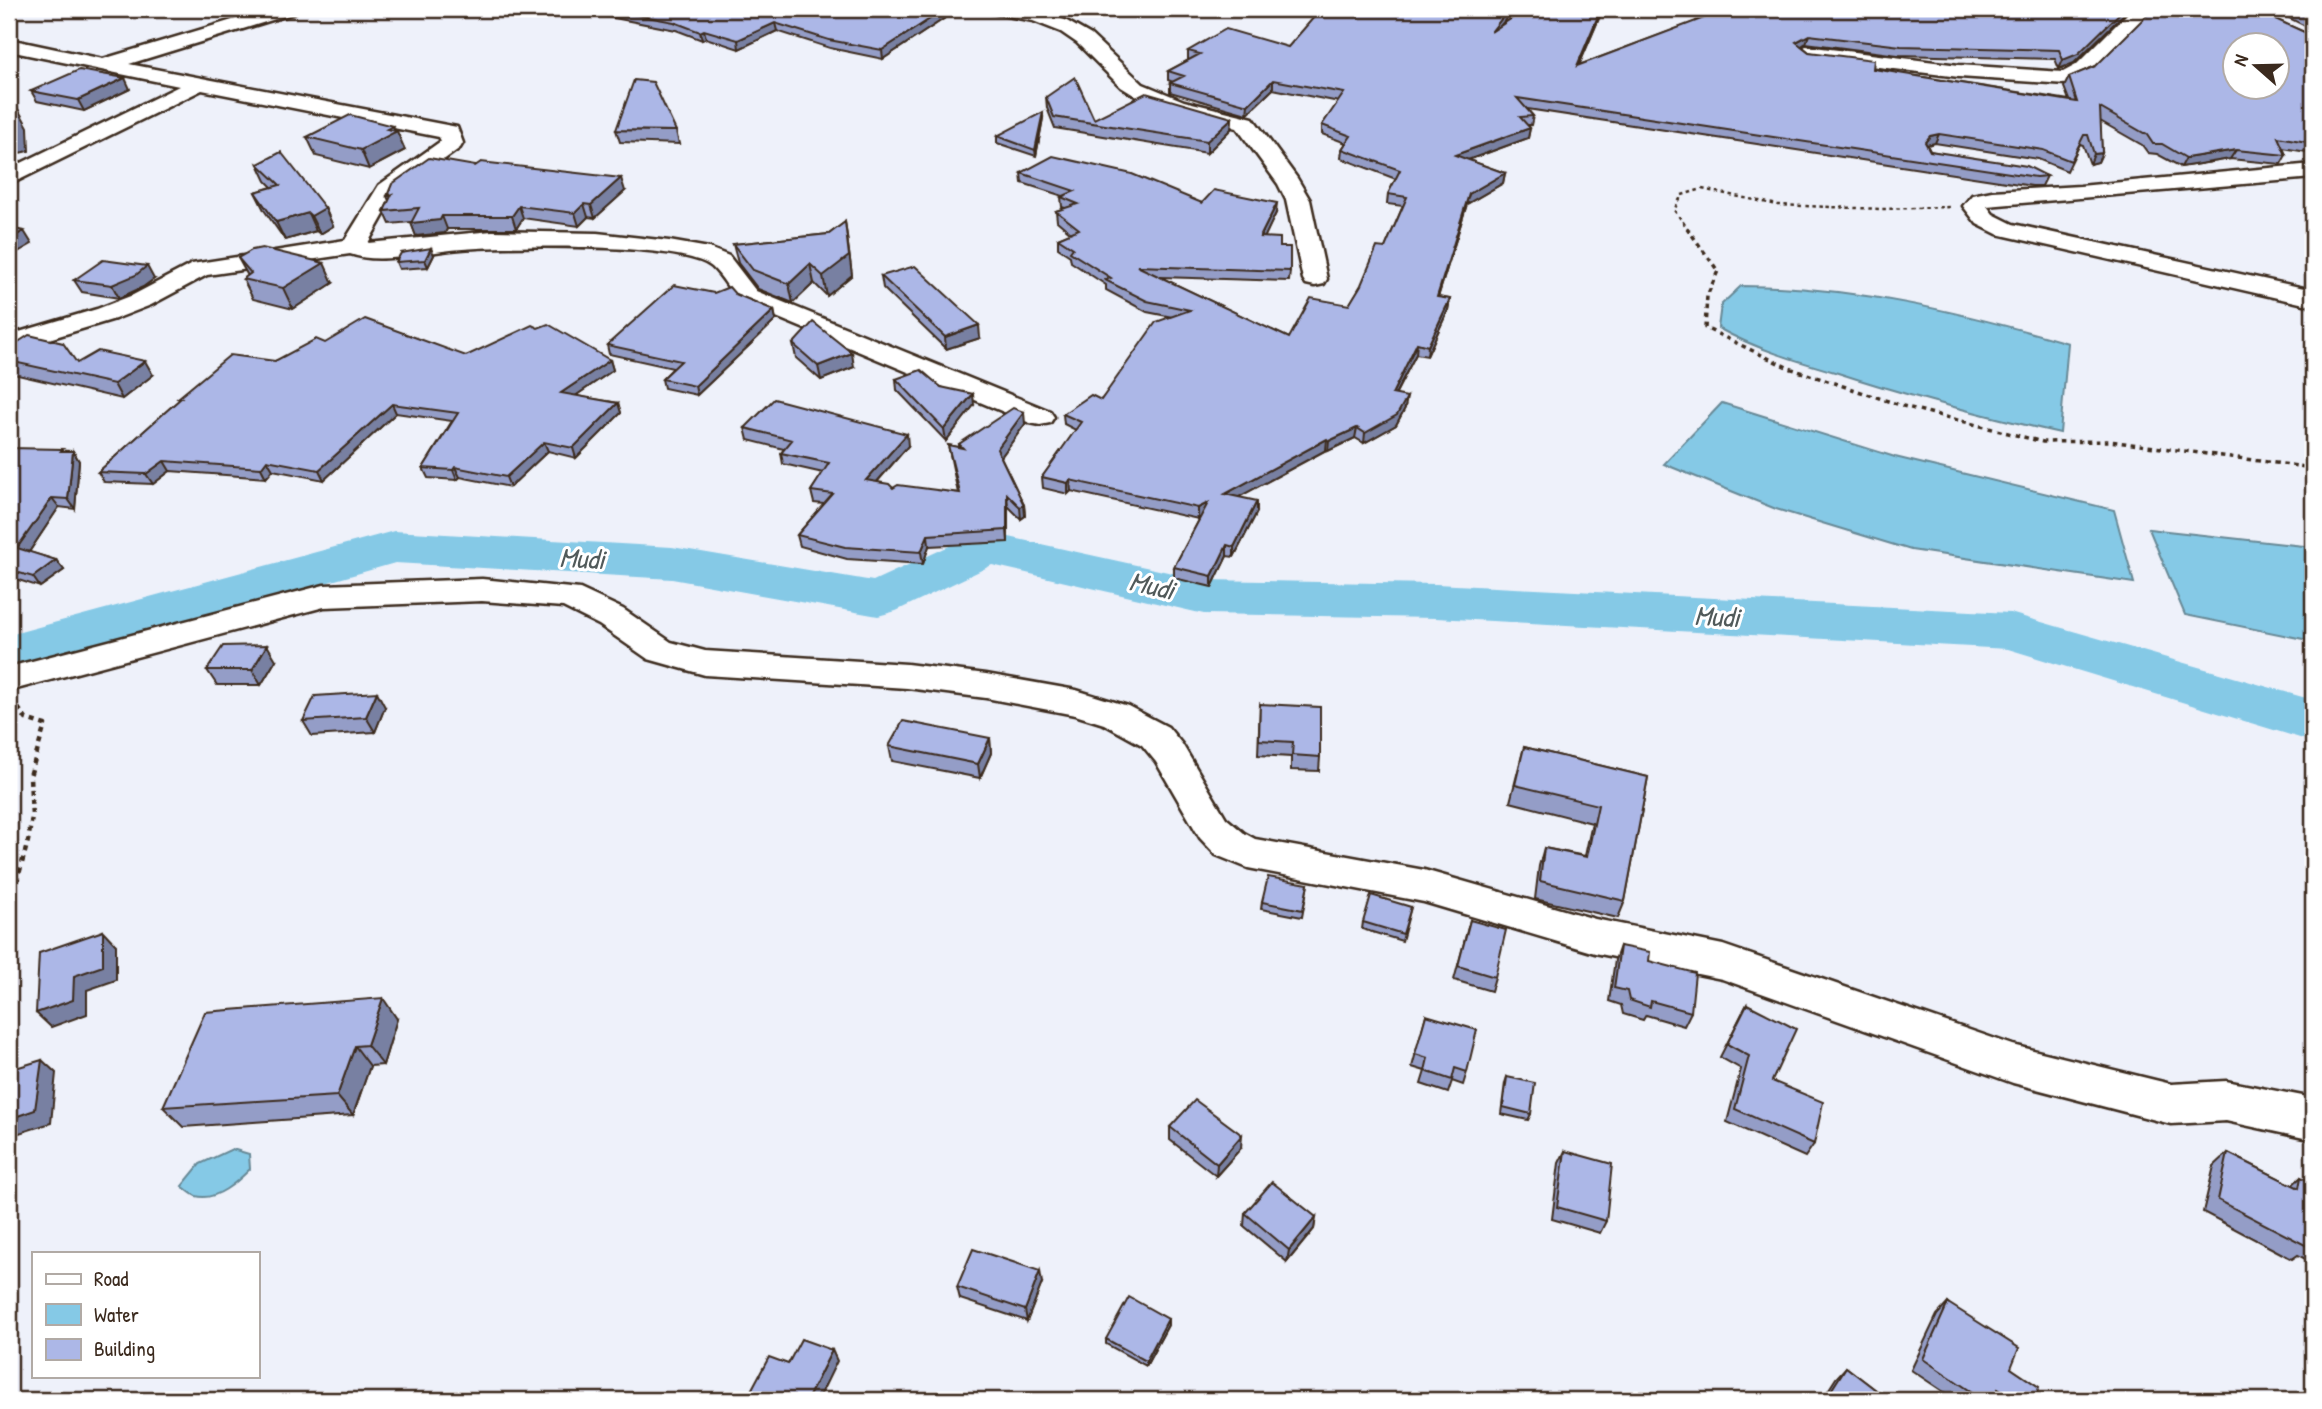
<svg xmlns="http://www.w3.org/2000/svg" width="2322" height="1409" viewBox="0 0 2322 1409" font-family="'Patrick Hand',sans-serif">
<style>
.water{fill:#85c9e6;stroke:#678996;stroke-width:2}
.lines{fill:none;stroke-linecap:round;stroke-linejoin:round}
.river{fill:#85c9e6;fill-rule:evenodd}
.street-casing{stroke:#3b2a1e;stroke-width:5}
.path-far2{stroke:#3b2a1e;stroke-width:2.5;stroke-dasharray:3.5 3.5;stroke-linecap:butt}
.path-far1{stroke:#3b2a1e;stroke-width:3.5;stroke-dasharray:4.5 4.5;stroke-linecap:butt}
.path{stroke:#3b2a1e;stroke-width:4.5;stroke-dasharray:5 5;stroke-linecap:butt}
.street{fill:#fff;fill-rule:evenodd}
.wall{fill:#949dc7;stroke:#3b2a1e;stroke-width:2}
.shaded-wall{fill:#7880a2;stroke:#3b2a1e;stroke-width:2}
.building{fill:#acb7e7;stroke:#3b2a1e;stroke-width:2;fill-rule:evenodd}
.labels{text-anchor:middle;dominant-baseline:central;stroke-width:6;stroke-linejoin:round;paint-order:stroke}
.water-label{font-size:28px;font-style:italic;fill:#515a5a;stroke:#fff}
</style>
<rect width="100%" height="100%" fill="#eef1fa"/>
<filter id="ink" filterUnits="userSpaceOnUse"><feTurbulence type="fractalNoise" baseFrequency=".0143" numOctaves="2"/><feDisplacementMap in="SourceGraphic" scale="14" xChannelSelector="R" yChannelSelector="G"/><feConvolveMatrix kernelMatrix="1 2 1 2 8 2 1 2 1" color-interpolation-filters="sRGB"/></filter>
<g filter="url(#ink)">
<g class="water">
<path d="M1741 286C1853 286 1960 312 2068 343L2060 433C1985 416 1911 397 1838 373 1797 361 1756 349 1718 328L1721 305Z"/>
<polygon points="1722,403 1895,457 2114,510 2134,583 1911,550 1776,509 1664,464"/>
<polygon points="2149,529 2313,547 2313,641 2185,615"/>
<path d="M232 1149 249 1154 250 1169C238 1181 216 1202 196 1196 191 1194 186 1189 182 1186L200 1164Z"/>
</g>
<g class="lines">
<polygon class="river" points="394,531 672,547 873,581 969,537 987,532 1204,580 1436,584 2010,613 2313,700 2313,742 2008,649 1436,618 1204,614 992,565 896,611 878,616 672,579 395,563 9,673 9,635"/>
<defs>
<g id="street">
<path d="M269 9H297L295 13 129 64 457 127 463 143 460 148 395 195 368 243 492 231 597 233 669 241 709 248 729 256 756 291 1050 411 1054 417 1050 423 1040 425 1030 423 738 301C730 291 722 276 712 267 683 242 494 245 451 250 421 253 379 265 350 254L207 275 151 305 115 319 9 351V335L97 309 133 295 192 264 345 240 379 185 441 141 439 137 202 90 9 185V169L179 86 9 51V39L103 59Z"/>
<polygon points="990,9 1027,9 1065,20 1091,35 1143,84 1184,101 1253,118 1297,178 1310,200 1327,279 1324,284 1315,286 1306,284 1303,279 1286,200 1278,184 1237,128 1169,110 1142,100 1121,87 1077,43 1061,32 1033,21 992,13"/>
<polygon points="2132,9 2150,9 2147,17 2090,73 2066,84 1959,77 1806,58 1796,52 1806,46 1959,65 2063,72 2076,65"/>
<polygon points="2313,164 2313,178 1987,206 1993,214 2013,224 2313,290 2313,306 1997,234 1977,224 1963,206 1972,195 1992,191 2080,186"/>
<polygon points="482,579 580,589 623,609 671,642 705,651 907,664 986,674 1076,690 1128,706 1168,727 1182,744 1226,818 1244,833 1255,839 1424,870 1595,919 1723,945 2013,1045 2171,1084 2226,1081 2313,1098 2313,1140 2226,1121 2171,1124 2013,1083 1722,979 1595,953 1424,902 1248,868 1216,855 1200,838 1156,762 1142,745 1104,724 1075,715 986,698 907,688 705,675 648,659 599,625 563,607 482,601 324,607 9,691 9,667 324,585"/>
</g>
</defs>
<use href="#street" class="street-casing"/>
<polyline class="path-far2" points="1689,230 1674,210 1682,195 1702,189 1778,205 1882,209 1950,207"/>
<polyline class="path-far1" points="1687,228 1718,271 1707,296 1705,328 1789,368 1903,406 2043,442 2109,441 2313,468"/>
<polyline class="path" points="9,911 28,841 32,817 30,776 45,725 26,719 16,705"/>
<use href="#street" class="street"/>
</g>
<g class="wall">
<polygon points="592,9 956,9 957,10 883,59 830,48 777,31 739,49 706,38 702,40 676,30 594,14"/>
<polygon points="1526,9 1603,9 1579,65 1700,20 1695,18 1697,9 2129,9 2074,63 2059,69 2055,59 1898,55 1806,43 1802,46 1809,52 1873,69 2069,100 2064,87 2069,77 2096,66 2151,12 2152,9 2253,9 2313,36 2313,153 2283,148 2286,155 2281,164 2230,159 2181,167 2157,154 2148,153 2142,145 2100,121 2102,153 2098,162 2090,164 2083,145 2080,144 2067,171 2038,159 1935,143 1927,145 1930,151 2047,176 2042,186 2032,186 1527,109 1533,116 1531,125 1528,125 1530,128 1528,138 1468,160 1505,173 1503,183 1467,204 1438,297 1450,299 1448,310 1427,356 1416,354 1395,395 1405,408 1396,425 1364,443 1355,438 1328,451 1326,450 1238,497 1257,512 1234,557 1227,556 1212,587 1174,578 1174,567 1200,518 1198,519 1071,491 1068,494 1043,488 1042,477 1076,430 1064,424 1063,414 1101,400 1172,317 1147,312 1106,290 1106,285 1071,262 1070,256 1058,248 1058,238 1071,233 1057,221 1056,211 1065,208 1062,207 1061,197 1063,196 1022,183 1021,173 1202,203 1276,213 1264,237 1280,247 1290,271 1289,281 1160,277 1289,338 1349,305 1385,248 1403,206 1387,204 1388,194 1396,179 1341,158 1342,149 1346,143 1322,134 1322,125 1339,102 1273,89 1247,114 1170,92 1170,83 1173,82 1168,80 1168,71 1189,60 1188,60 1188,51 1288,47 1502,24"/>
<polygon points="2271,9 2313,9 2313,30"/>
<polygon points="130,89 84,111 37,101 31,91"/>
<polygon points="1046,97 1094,119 1232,118 1231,129 1207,153 1055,128 1047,108"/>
<polygon points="1043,118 1036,156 997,143 997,136"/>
<polygon points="393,126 405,150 369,169 316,156 307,137"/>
<polygon points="616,130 676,131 679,144 620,142"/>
<polygon points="258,164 325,208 333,226 320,234 316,231 285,240 264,210 255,192 272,187 266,181"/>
<polygon points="625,191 595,218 588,217 579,226 523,218 516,229 447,229 445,233 416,236 411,222 390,224 384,211 389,201 387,196"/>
<polygon points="845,222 852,275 827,296 814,283 793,303 758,289 738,263 733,244 829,234"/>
<polygon points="434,255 428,267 399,269 396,262"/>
<polygon points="238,258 333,283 293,309 253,299 243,279 248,276"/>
<polygon points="881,276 980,338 946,349 883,288"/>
<polygon points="154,279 143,287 119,298 82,292 74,280"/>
<polygon points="735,294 774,310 776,320 697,395 664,388 662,379 673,368 609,354 607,345"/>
<polygon points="538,328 610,360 613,370 575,396 618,403 621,413 576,458 548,451 510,487 460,477 457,480 428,478 423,468 452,421 396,413 324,480 273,470 266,478 170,471 153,484 104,482 98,472 179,400 178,398 275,361 325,343 466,356"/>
<polygon points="793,344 854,367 821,380 796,358"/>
<polygon points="9,348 77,363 153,375 122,399 9,373"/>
<polygon points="896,379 941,387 974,405 946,441 897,390"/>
<polygon points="1025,424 1001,457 1024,505 1025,516 1021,519 1008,506 1008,542 929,546 923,564 847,559 800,546 797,535 824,504 814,503 811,491 823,473 783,464 781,453 784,449 748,440 745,428 908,446 877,482 893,488 958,493 948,445 959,447 959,444"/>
<polygon points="9,449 73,451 79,461 75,509 59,507 29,552 56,560 64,570 40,587 9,577"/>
<polygon points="276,660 261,685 217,685 207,670"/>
<polygon points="1260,704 1320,757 1319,771 1291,770 1291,757 1258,755"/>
<polygon points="385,707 375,732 312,736 303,721"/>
<polygon points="990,738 991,753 980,778 892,761 889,746"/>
<polygon points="1524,747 1648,777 1625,901 1618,918 1535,899 1539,866 1544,848 1585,856 1592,823 1510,802"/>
<polygon points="1308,884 1302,917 1261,909 1262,902"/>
<polygon points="1411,907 1402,941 1362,929 1363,922"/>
<polygon points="1470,920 1495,977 1491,991 1454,980"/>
<polygon points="1620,946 1649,961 1691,1012 1684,1026 1646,1015 1643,1020 1623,1014 1621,1005 1609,1001 1615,960"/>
<polygon points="1747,1004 1772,1081 1814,1144 1805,1157 1727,1122 1741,1069 1720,1057"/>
<polygon points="1426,1015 1467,1072 1463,1085 1452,1081 1448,1093 1421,1084 1425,1071 1412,1067"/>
<polygon points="397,1019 383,1065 370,1066 353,1115 183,1127 163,1107"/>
<polygon points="1507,1077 1531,1114 1528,1120 1501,1114 1505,1083"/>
<polygon points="1170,1127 1241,1148 1216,1176 1170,1140"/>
<polygon points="1565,1151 1606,1221 1600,1233 1552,1219 1559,1163"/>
<polygon points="2228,1153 2292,1185 2301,1177 2313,1184 2313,1263 2298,1255 2292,1259 2203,1212 2214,1166"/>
<polygon points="1245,1213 1316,1217 1314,1229 1287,1262 1244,1226"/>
<polygon points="1042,1283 1027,1321 960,1299 957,1287"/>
<polygon points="1948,1303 2011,1368 2035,1400 1956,1400 1911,1370 1937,1315"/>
<polygon points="1168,1319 1168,1325 1146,1366 1106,1344 1106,1339"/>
<polygon points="1846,1367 1889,1400 1822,1400 1836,1378"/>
</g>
<g class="shaded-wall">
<polygon points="945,9 956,9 957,10 883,59 882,50"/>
<polygon points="1509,9 1514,9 1489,40 1491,32"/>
<polygon points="1601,9 1603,9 1575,75 1577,66"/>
<polygon points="2124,9 2129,9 2074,63 2059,69 2063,60"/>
<polygon points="775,23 777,31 739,49 738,40"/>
<polygon points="704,30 706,38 702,40 700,32"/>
<polygon points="1809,35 1806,43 1794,51 1796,42"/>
<polygon points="125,78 130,89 84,111 78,100"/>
<polygon points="1273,80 1273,89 1247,114 1248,105"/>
<polygon points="18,109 28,127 29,151 9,155 9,134"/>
<polygon points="1043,112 1043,118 1036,156 1035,150"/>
<polygon points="1232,118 1231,129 1207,153 1207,141"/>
<polygon points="393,126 395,132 397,131 405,150 369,169 361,150 387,129"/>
<polygon points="1530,128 1528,138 1454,165 1455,155"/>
<polygon points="1939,134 1935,143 1926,145 1925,142 1930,136"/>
<polygon points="2236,150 2230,159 2181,167 2186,158"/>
<polygon points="2102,153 2098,162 2090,164 2094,154"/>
<polygon points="1505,173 1503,183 1467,204 1435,307 1437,297 1469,194"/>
<polygon points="621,178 625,191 595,218 591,205"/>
<polygon points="1277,203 1276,213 1260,247 1260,237"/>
<polygon points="584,204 588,217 579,226 575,213"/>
<polygon points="519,206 523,218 516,229 512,216"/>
<polygon points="325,208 333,226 320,234 311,216"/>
<polygon points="308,213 316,231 285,240 276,222"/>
<polygon points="442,216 447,229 445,233 416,236 411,223"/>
<polygon points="845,222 852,275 827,296 823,276"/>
<polygon points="24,231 32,244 9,257 9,239"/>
<polygon points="431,248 434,255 428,267 425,260"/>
<polygon points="324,263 333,283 293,309 283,288"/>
<polygon points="810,264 814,283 793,303 789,284"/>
<polygon points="147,266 154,279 143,287 119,298 112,285"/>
<polygon points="1450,299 1448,310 1427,356 1428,346"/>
<polygon points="774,310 776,320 697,395 695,386"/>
<polygon points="979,325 980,338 946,349 945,337"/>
<polygon points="1417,343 1416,354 1390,404 1392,394"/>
<polygon points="852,353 854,367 821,380 818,366"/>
<polygon points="610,360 613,370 565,403 561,393"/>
<polygon points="145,361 153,375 122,399 114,384"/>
<polygon points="973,394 974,405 946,441 944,429"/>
<polygon points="1407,397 1405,408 1396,425 1364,443 1365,433"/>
<polygon points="618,403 621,413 576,458 573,448"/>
<polygon points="392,404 396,413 324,480 319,470"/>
<polygon points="1024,412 1025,424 998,461 997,449"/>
<polygon points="1357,428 1355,438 1328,451 1329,441"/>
<polygon points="907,434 908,446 868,492 866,480"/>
<polygon points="1327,439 1326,450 1224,505 1225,494"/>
<polygon points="544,442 548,451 510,487 506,477"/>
<polygon points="73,451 79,461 75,509 68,499"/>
<polygon points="267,460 273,470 266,478 261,468"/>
<polygon points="164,461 170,471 153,484 146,474"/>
<polygon points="455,467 460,477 457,480 453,470"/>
<polygon points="1070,480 1071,491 1068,494 1068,483"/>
<polygon points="1007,494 1008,506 1008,542 1007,530"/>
<polygon points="52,498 59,507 25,558 17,548"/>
<polygon points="1257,501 1257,512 1234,557 1234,547"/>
<polygon points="1208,503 1208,514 1198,519 1198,508"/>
<polygon points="1024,505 1025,516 1021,519 1020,507"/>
<polygon points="928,535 929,546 923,564 921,552"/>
<polygon points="1227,545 1227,556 1212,587 1212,576"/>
<polygon points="56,560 64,570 40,587 33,577"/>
<polygon points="267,645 276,660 261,685 252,670"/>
<polygon points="377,692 385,707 375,732 366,717"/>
<polygon points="990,738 991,753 980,778 978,764"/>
<polygon points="103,931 116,945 116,980 87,990 87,1014 51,1027 36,1013 74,976"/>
<polygon points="383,998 397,1019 383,1065 367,1045"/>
<polygon points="355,1046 370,1066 353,1115 337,1096"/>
<polygon points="42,1060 56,1073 51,1123 13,1135 9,1132 9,1119"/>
<polygon points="1242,1135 1241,1148 1216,1176 1217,1164"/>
<polygon points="1316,1217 1314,1229 1287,1262 1289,1250"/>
<polygon points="1040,1271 1042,1283 1027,1321 1025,1310"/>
<polygon points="1168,1319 1168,1325 1146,1366 1146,1361"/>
<polygon points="832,1350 837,1361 818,1400 807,1400"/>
</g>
<g class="building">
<polygon points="605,9 945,9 882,50 829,40 775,23 738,40 704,30 700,32 674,22"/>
<path d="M1321 9H1407L1415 10 1509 9 1491 32 1526 9H1601L1577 66 1712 15 1697 9H2124L2078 54 2063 60 2059 50 1901 46 1809 35 1796 42 1809 52 1874 60 1873 69 2077 102 2069 77 2096 66 2153 9H2253L2313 36V143L2278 137 2286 155 2236 150 2186 158 2162 144H2153L2147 135 2100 108 2102 153 2094 154 2088 135H2084L2071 161 2043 150 1939 134 1930 136 1925 142 1930 151 2027 166 2047 176 2036 177 1517 98 1533 116 1520 117 1530 128 1455 155 1505 173 1469 194 1437 297 1450 299 1428 346 1417 343 1392 394 1407 397 1397 415 1365 433 1357 428 1329 441 1327 439 1225 494 1257 501 1234 547 1227 545 1212 576 1174 567 1208 503 1198 508 1070 480 1068 483 1042 477 1081 422 1063 414 1091 395 1101 400 1156 322 1190 310 1147 301 1105 280 1111 278 1070 252 1073 248 1058 238 1079 229 1056 211 1078 204 1061 197 1075 191 1021 173 1053 156 1132 174 1202 203 1214 190 1277 203 1260 237 1280 238V247H1290V271L1137 266 1289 338 1311 298 1349 305 1361 285 1377 247 1385 248 1407 197 1388 194 1400 170 1342 149 1351 136 1322 125 1344 93 1273 80 1248 105 1170 83 1184 76 1168 71 1200 54 1188 51 1226 29 1288 47ZM2235 46H2277V88H2235Z"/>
<polygon points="2293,9 2313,9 2313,19"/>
<polygon points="79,70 125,78 78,100 31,91"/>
<polygon points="1075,77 1094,119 1146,93 1232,118 1207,141 1054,117 1046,97"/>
<polygon points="634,80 653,82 676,131 616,130"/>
<polygon points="18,109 18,132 9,134 9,110"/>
<polygon points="1043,112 1035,150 997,136"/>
<polygon points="350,115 393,126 387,129 397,131 361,150 307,137"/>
<polygon points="281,152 325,208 311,216 308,213 276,222 255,192 280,185 258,164"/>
<polygon points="429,158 475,166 481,162 621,178 591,205 584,204 575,213 519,206 512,216 442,216 440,220 411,223 419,208 384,211 392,194 387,196 392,184"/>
<polygon points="845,222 849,256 823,276 810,264 789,284 753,270 733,244 829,234"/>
<polygon points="9,228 24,231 9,239"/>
<polygon points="262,248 324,263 283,288 243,279 251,273 238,258 252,250"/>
<polygon points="431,248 425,260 396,262 401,253"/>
<polygon points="103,260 147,266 136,275 112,285 74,280"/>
<polygon points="915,266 979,325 945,337 881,276"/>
<polygon points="674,285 714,293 729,287 735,294 774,310 695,386 662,379 681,361 607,345"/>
<polygon points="365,319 466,356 532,325 538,328 548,324 610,360 561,393 618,403 573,448 544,442 506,477 455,467 453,470 423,468 458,413 392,404 319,470 267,460 261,468 164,461 146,474 98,472 181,398 178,398 230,355 275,361 316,339 325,343"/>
<polygon points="813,322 852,353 818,366 793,344"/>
<polygon points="29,335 63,343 77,363 98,351 145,361 114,384 9,361 9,348"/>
<polygon points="921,370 941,387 973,394 944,429 896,379"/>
<polygon points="774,399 907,434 866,480 889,484 893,488 898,485 960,493 948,445 963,448 959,444 1013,408 1024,412 997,449 1024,505 1020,507 1007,494 1007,530 928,535 921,552 845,547 797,535 833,494 811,491 829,463 781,453 792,440 745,428"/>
<polygon points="9,448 63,449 61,451 73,451 68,499 52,498 17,548 56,560 33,577 9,570"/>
<polygon points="267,645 252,670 207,670 223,646"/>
<polygon points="377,692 366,717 303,721 315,696"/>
<polygon points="1260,704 1320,707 1320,757 1292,755 1293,742 1259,740"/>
<polygon points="903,721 990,738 978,764 889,746"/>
<polygon points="1524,747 1648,777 1625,901 1540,881 1544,848 1587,857 1598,805 1515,785"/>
<polygon points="1268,877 1308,884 1303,910 1262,902"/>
<polygon points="1371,895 1411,907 1403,934 1363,922"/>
<polygon points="1470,920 1506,930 1495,977 1458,966"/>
<polygon points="103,931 103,966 74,976 73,1000 36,1013 39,953"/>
<polygon points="1620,946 1650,952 1649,961 1695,973 1691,1012 1651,1001 1650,1007 1629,1000 1627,991 1614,988"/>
<polygon points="383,998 367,1045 355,1046 337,1096 163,1107 205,1012"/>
<polygon points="1747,1004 1796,1029 1772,1081 1823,1102 1814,1144 1735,1109 1749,1056 1727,1044"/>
<polygon points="1426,1015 1477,1030 1467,1072 1455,1068 1452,1080 1425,1071 1428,1058 1415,1054"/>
<polygon points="42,1060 35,1110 9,1119 9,1070"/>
<polygon points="1507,1077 1535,1083 1531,1114 1503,1107"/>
<polygon points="1195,1100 1242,1135 1217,1164 1170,1127"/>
<polygon points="1565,1151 1612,1164 1606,1221 1557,1207"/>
<polygon points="2228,1153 2299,1188 2301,1177 2313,1184 2313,1242 2310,1241 2309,1247 2218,1200"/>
<polygon points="1272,1182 1316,1217 1289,1250 1245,1213"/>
<polygon points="973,1249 1040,1271 1025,1310 957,1287"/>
<polygon points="1129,1297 1168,1319 1146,1361 1106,1339"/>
<polygon points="1948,1303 2019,1348 2011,1368 2039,1387 2035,1400 2016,1400 1998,1389 1994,1400 1984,1400 1923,1359"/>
<polygon points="801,1339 832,1350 807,1400 746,1400 769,1357 788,1364"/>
<polygon points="1846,1367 1889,1400 1825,1400"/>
</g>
</g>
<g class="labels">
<g class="water-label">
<text transform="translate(582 558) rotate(3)">Mudi</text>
<text transform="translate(1152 585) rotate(13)">Mudi</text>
<text transform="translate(1717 616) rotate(3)">Mudi</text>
</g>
</g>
<rect width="2322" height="1409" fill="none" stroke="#fff" stroke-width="35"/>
<rect x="18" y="18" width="2287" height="1374" fill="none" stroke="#3b2a1e" stroke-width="2.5" filter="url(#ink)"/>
<rect x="32" y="1252" width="228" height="126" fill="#ffffff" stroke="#b1aaa5" stroke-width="2"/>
<rect x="46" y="1274" width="35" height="10" fill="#ffffff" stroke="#b1aaa5" stroke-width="2"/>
<text x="94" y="1286" font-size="21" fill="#3b2a1e">Road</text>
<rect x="46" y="1304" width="35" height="21" fill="#85c9e6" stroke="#b1aaa5" stroke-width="2"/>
<text x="94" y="1322" font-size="21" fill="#3b2a1e">Water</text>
<rect x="46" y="1339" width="35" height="21" fill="#acb7e7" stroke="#b1aaa5" stroke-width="2"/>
<text x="94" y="1356" font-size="21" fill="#3b2a1e">Building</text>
<g transform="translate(2256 66) rotate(290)"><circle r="33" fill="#ffffff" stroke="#b1aaa5" stroke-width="2"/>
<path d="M0-5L12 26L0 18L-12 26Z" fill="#3b2a1e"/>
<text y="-10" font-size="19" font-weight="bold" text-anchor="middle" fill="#3b2a1e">N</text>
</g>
</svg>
